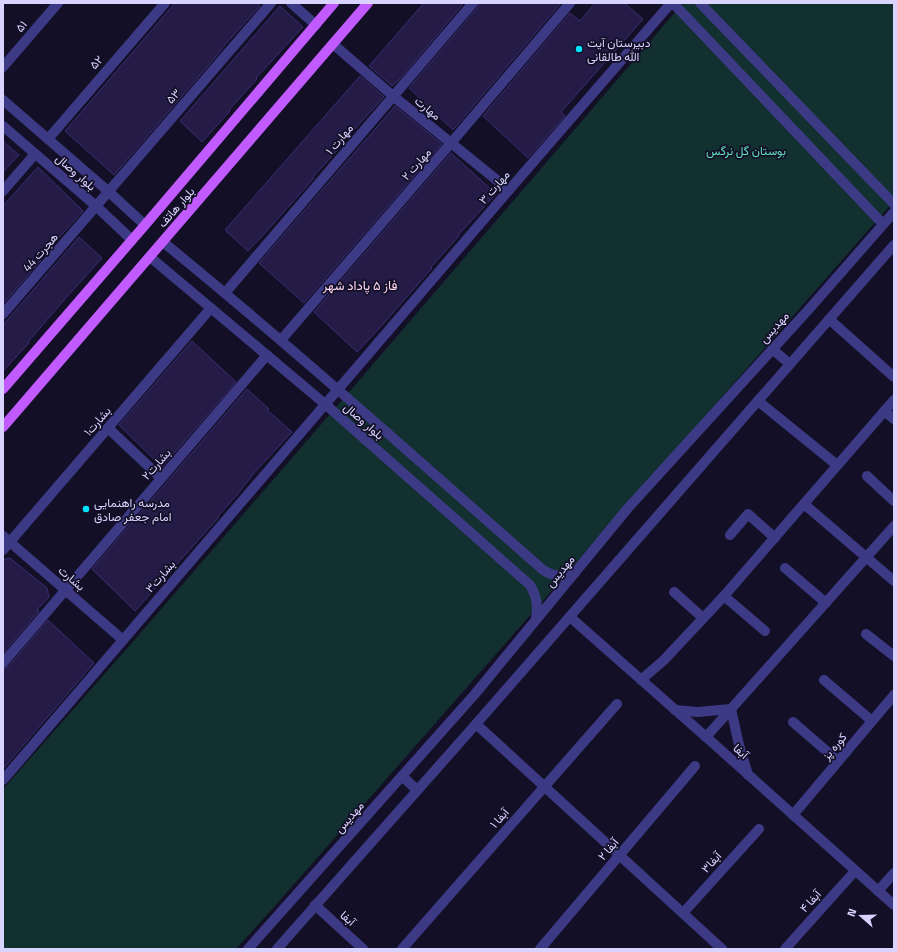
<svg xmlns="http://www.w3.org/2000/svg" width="897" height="952" viewBox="0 0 897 952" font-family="'Titillium Web',Vazirmatn,sans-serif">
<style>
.green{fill:#12302f}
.building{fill:#241b47;stroke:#3b2d73}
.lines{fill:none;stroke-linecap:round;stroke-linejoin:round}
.minor{stroke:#3d3a85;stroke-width:10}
.major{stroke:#c25bff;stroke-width:10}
.poi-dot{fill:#00e5ff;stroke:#130f26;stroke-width:1.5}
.labels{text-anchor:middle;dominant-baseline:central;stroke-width:3.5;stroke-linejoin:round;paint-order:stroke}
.street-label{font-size:12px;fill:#d9d4ff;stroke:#130f26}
.poi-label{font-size:12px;fill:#d9d4ff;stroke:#130f26;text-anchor:start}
.park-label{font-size:12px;fill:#5fe0c0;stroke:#130f26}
.neighbourhood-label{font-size:13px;fill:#ffd6f0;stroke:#130f26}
</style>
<rect width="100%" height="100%" fill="#130f26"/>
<polygon class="green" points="683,3 894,3 894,201 274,907 236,949 3,949 3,789 130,645 356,384"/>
<g class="building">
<polygon points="175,3 256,3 260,6 222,48 223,48 214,59 114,175 65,131"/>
<polygon points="424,3 464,3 399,80 392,86 369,66"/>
<polygon points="479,3 561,3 453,130 409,88 478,7"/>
<polygon points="595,3 624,3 643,19 561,112 565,116 528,158 483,116 570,13 580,21"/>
<polygon points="280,6 303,27 256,78 257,79 229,110 230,111 202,142 180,121"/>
<polygon points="360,76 384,97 340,145 341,146 313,177 314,178 266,232 248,251 225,230"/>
<polygon points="395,106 442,144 304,303 259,263"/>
<polygon points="3,141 19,155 3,172"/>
<polygon points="451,153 496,194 458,235 459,236 431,267 432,268 385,322 357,352 314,312"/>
<polygon points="38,167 83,211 45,253 40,259 41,260 3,304 3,206"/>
<polygon points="79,237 102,258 64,300 28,342 29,343 3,371 3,325"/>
<polygon points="192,341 236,382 162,467 119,425"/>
<polygon points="247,389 269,409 267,410 292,432 254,473 237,495 218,516 219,517 135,611 92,569"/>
<polygon points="10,558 47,588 49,597 37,610 39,611 3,653 3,562 5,559"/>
<polygon points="48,620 94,663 3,769 3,669 8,667"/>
</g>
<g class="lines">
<g class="minor">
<polyline points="291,3 316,25"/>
<polyline points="673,3 883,224"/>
<polyline points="700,3 894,204"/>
<polyline points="333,44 393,96 509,190"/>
<polyline points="3,67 58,3"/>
<polyline points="3,100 109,192 145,225"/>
<polyline points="3,126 96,206 132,240"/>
<polyline points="48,139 165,3"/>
<polyline points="3,191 35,154"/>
<path d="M163 242C293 348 418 460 543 570 554 577 564 578 575 573"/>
<path d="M150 257 325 404 530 585C537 597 538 605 536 619"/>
<polyline points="225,293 473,3"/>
<polyline points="3,314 271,3"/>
<polyline points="829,319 894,377"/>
<polyline points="281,340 451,143 570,3"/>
<polyline points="772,349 790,364"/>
<polyline points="758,401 837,465"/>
<polyline points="884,411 894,419"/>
<polyline points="108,428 161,478"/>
<polyline points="867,476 894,501"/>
<polyline points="804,504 894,581"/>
<polyline points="730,535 748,514 775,538"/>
<polyline points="3,536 123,640"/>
<polyline points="3,550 211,308"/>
<polyline points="785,568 826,603"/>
<polyline points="674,592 703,618"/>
<polyline points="724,596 765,631"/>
<polyline points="570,617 714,744 894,905"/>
<polyline points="866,634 894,656"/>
<polyline points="3,663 267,355"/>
<polyline points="641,680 664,660 724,596 894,400"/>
<polyline points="824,680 872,721"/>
<polyline points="675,710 698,712 731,709 739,745 748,775"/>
<polyline points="793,722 838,761"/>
<polyline points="476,724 722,949"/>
<polyline points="706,737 894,526"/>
<polyline points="402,776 417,790"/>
<polyline points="3,780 509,190 671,3"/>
<polyline points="793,815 894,695"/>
<polyline points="878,891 894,873"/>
<polyline points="315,905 363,949"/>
<polyline points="683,913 759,829"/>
<polyline points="248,949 475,694 628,508 810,308 894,212"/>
<polyline points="277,949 476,724 894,245"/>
<polyline points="402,949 617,704"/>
<polyline points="540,949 695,766"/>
<polyline points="785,949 855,871"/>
</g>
<g class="major">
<polyline points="3,389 145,225 334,3"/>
<polyline points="3,427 368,3"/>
</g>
</g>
<g class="poi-dot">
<circle cx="579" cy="49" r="4"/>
<circle cx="86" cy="509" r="4"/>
</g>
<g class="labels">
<g class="street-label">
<text transform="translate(21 26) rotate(-49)">۵۱</text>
<text transform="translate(96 62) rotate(-49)">۵۲</text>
<text transform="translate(173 96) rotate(-49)">۵۳</text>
<text transform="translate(428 108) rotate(39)">مهارت</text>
<text transform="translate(339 139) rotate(-50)">مهارت ۱</text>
<text transform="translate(416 164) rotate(-49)">مهارت ۲</text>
<text transform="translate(76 172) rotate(41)">بلوار وصال</text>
<text transform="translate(494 187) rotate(-49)">مهارت ۳</text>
<text transform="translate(176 207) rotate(-49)">بلوار هاتف</text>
<text transform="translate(40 252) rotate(-49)">هجرت 44</text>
<text transform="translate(774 327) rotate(-48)">مهدیس</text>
<text transform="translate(97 421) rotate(-49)">بشارت۱</text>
<text transform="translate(364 421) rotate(41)">بلوار وصال</text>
<text transform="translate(156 464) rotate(-49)">بشارت۲</text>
<text transform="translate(560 571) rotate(-50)">مهدیس</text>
<text transform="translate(160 576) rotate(-49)">بشارت۳</text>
<text transform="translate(72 578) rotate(41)">بشارت</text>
<text transform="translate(834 746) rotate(-50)">کوره پز</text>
<text transform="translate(741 751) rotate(42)">آبفا</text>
<text transform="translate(349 817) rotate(-49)">مهدیس</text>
<text transform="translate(499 818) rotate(-49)">آبفا ۱</text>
<text transform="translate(608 849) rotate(-50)">آبفا ۲</text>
<text transform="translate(711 862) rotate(-48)">آبفا۳</text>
<text transform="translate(810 901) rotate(-48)">آبفا ۴</text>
<text transform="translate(348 918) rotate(42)">آبفا</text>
</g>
<g class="poi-label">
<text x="587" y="42">دبیرستان آیت<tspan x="587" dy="14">الله طالقانی</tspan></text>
<text x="94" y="502">مدرسه راهنمایی<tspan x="94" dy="14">امام جعفر صادق</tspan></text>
</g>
<g class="park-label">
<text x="746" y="150">بوستان گل نرگس</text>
</g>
<g class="neighbourhood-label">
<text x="360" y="285">فاز ۵ پاداد شهر</text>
</g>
</g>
<rect width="897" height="952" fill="none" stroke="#d9d4ff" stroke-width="8"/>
<g transform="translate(861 916) rotate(290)" stroke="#130f26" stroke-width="3" paint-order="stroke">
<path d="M0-3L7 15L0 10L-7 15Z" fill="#d9d4ff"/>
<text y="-6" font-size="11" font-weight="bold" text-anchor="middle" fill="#d9d4ff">N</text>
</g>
</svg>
